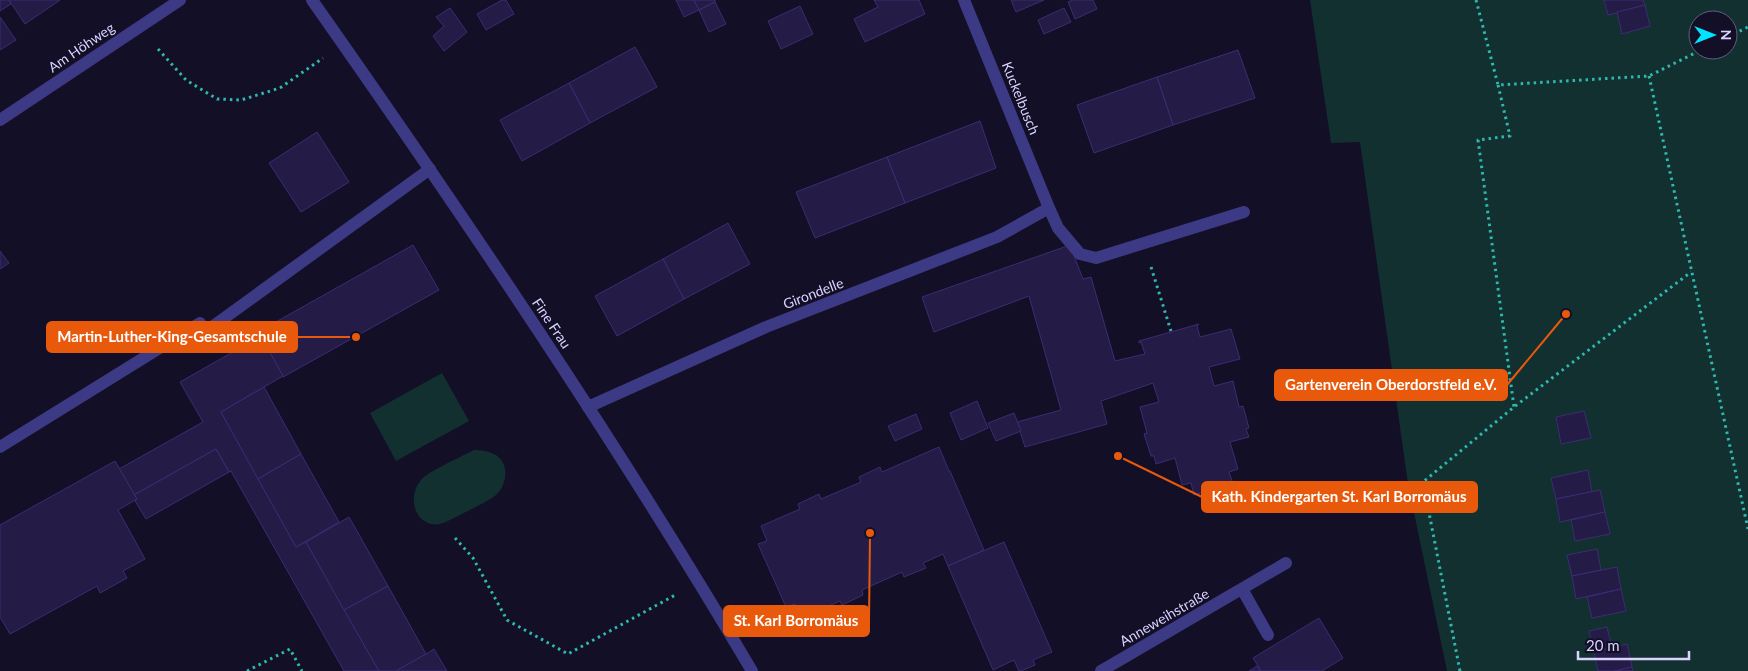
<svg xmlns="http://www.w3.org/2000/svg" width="1748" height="671" viewBox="0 0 1748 671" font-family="Lato,sans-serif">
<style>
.green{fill:#12302f;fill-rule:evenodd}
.building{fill:#241b47;stroke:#3b2d73}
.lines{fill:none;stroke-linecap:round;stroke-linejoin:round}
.path{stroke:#2fb8b0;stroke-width:3;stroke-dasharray:2.5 4;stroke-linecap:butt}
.lane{stroke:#3d3a85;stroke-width:12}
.street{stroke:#3d3a85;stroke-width:12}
.labels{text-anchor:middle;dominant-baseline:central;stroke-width:4;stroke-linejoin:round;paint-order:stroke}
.street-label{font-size:14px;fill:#d9d4ff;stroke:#130f26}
.leader{fill:none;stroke:#e8590c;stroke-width:2}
.callout-dot{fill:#e8590c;stroke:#130f26;stroke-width:2}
.callout{fill:#e8590c;stroke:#e8590c;stroke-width:2}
.callout-label{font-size:15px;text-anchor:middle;font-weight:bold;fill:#fff}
</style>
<rect width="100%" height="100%" fill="#130f26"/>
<g class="green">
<path d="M1310 0H1748V671H1447L1408 484 1360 142 1331 143ZM1698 20H1728V50H1698Z"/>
<polygon points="442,373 469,421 396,461 370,413"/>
<path d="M474 450C481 450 489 451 496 455 510 464 507 485 496 495 484 504 469 510 456 517 448 521 440 526 431 524 412 519 409 494 421 480 427 472 463 456 474 450Z"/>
</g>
<g class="building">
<polygon points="0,0 9,0 11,4 0,11"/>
<polygon points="9,0 60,0 25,24"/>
<polygon points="502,0 506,0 514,14 486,30 477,14"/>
<polygon points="676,0 694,0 699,10 684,17"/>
<polygon points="694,0 715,0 715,2 699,10"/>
<polygon points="874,0 919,0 925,14 865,42 854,19 878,7"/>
<polygon points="1011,0 1044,0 1016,12"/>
<polygon points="1073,0 1093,0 1097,9 1075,19 1068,2"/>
<polygon points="1604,0 1643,0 1645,5 1608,15"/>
<polygon points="715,2 726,24 709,32 699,10"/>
<polygon points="1645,5 1650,26 1622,34 1617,12"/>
<polygon points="800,6 813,34 781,49 768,21"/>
<polygon points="450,8 467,32 444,51 433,36 444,26 436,17"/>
<polygon points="1064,8 1071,22 1044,34 1038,20"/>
<polygon points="0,17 16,40 0,50"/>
<polygon points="635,47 657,87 590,123 569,83"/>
<polygon points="1238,50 1255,98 1173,125 1157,77"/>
<polygon points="1157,77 1173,125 1094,153 1077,105"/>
<polygon points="569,83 590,123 522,161 500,120"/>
<polygon points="980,121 996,168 905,203 887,157"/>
<polygon points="317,132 349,182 301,212 269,163"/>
<polygon points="887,157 905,203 815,238 796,192"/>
<polygon points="728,223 750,264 684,299 663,259"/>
<polygon points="413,245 439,290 283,377 258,332"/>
<polygon points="1070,245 1083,279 1091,277 1115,361 1145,354 1141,342 1139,343 1139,341 1199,324 1197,326 1200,337 1231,329 1240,359 1209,367 1214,386 1233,381 1239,407 1243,406 1249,428 1246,429 1249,437 1230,442 1238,469 1229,472 1233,484 1194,495 1191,483 1182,485 1175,458 1156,464 1154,456 1151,456 1144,434 1147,433 1140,407 1159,402 1153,383 1101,401 1107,424 1025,447 1017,422 1061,410 1029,296 934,332 922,297"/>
<polygon points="0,251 9,263 0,269"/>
<polygon points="663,259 684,299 617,336 595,296"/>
<polygon points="261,336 283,376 221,412 296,547 306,542 379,671 344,671 231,471 229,472 216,449 134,495 119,469 203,422 180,382"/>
<polygon points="264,387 301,454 258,479 221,412"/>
<polygon points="977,401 988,428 961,440 950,413"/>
<polygon points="1584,411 1591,438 1561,444 1556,417"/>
<polygon points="1014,413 1021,431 996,441 988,423"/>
<polygon points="916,414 922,429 895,441 888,426"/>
<polygon points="939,447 949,471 950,471 984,550 948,566 943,554 923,563 926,568 904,577 902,572 862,590 863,595 842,605 840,601 801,618 795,604 786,607 758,544 767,541 761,526 800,509 798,504 819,494 821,499 861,482 859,477 880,467 882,472"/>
<polygon points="216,449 229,472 146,519 135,501 137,499 134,495"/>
<polygon points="301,454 339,522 296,547 258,479"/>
<polygon points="115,461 137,499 118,510 145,559 123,571 127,578 100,593 97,586 10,634 0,617 0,525"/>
<polygon points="1588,470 1592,492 1556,499 1551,478"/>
<polygon points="1600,490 1605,512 1560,522 1556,499"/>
<polygon points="1605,512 1610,534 1575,541 1571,520"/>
<polygon points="349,517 388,586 344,610 306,542"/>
<polygon points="1004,542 1052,652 1033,660 1035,665 1021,671 1019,671 1014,660 993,670 948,566"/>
<polygon points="1597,549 1601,570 1572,576 1567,555"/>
<polygon points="1617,567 1621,589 1576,599 1572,576"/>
<polygon points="388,586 426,654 396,671 379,671 344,610"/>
<polygon points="1621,589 1626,611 1592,618 1587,597"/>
<polygon points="1319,618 1343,658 1322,671 1261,671 1253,658"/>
<polygon points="1607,627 1612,648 1594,652 1589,631"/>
<polygon points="1627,644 1632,667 1615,671 1598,671 1594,652"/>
<polygon points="434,649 447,671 396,671 426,654"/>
<polygon points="1257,666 1260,671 1249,671"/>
<polygon points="1632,667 1633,671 1615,671"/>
</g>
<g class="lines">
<g class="path">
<polyline points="1476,0 1498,85 1649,76 1701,50"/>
<polyline points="1728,37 1748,27"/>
<polyline points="158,49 186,80 217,99 241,100 280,88 323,58"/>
<polyline points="1649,76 1748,529"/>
<polyline points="1498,85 1510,136 1478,140 1514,407"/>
<polyline points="1151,267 1171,331"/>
<polyline points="455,538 473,558 507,620 568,654 677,594"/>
<polyline points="247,671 290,649 302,671"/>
<polyline points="1460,671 1423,482 1514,407 1691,272"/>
</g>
<g class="lane">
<polyline points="1049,208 1058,228 1080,254 1096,258 1244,212"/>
<polyline points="0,447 200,323 205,332 430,169"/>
</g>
<g class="street">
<path d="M312 0C466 219 616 441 752 671"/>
<polyline points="0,120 180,0"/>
<polyline points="588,407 766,327 997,237 1049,208 964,0"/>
<polyline points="1242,589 1268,635"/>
<polyline points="1101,671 1286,563"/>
</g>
</g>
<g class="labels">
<g class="street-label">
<text transform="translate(81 47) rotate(-34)">Am Höhweg</text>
<text transform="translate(1021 98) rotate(68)">Kuckelbusch</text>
<text transform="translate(813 293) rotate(-21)">Girondelle</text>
<text transform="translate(552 323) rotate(56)">Fine Frau</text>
<text transform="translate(1164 617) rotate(-30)">Anneweihstraße</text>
</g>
</g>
<path class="leader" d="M356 337L297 337M1566 314L1507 385M1118 456L1202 497M870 533L869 621"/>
<g class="callout-dot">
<circle cx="356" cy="337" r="5"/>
<circle cx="1566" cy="314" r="5"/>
<circle cx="1118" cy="456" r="5"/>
<circle cx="870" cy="533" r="5"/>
</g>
<g class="callout">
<rect x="47" y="322" width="250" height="30" rx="5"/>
<rect x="1275" y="370" width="232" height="30" rx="5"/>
<rect x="1202" y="482" width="275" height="30" rx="5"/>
<rect x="724" y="606" width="145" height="30" rx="5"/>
</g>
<g class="callout-label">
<text x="172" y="342">Martin-Luther-King-Gesamtschule</text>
<text x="1391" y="390">Gartenverein Oberdorstfeld e.V.</text>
<text x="1339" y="502">Kath. Kindergarten St. Karl Borromäus</text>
<text x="796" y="626">St. Karl Borromäus</text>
</g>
<g transform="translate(1713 35) rotate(90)"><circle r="24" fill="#130f26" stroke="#625e7d"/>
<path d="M0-4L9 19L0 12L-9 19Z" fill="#00e5ff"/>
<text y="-8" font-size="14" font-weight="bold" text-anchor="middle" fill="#d9d4ff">N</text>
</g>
<path d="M1578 651v8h111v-8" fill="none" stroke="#d9d4ff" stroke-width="2.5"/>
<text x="1586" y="651" font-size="15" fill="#d9d4ff" stroke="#130f26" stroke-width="4" paint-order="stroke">20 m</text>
</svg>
